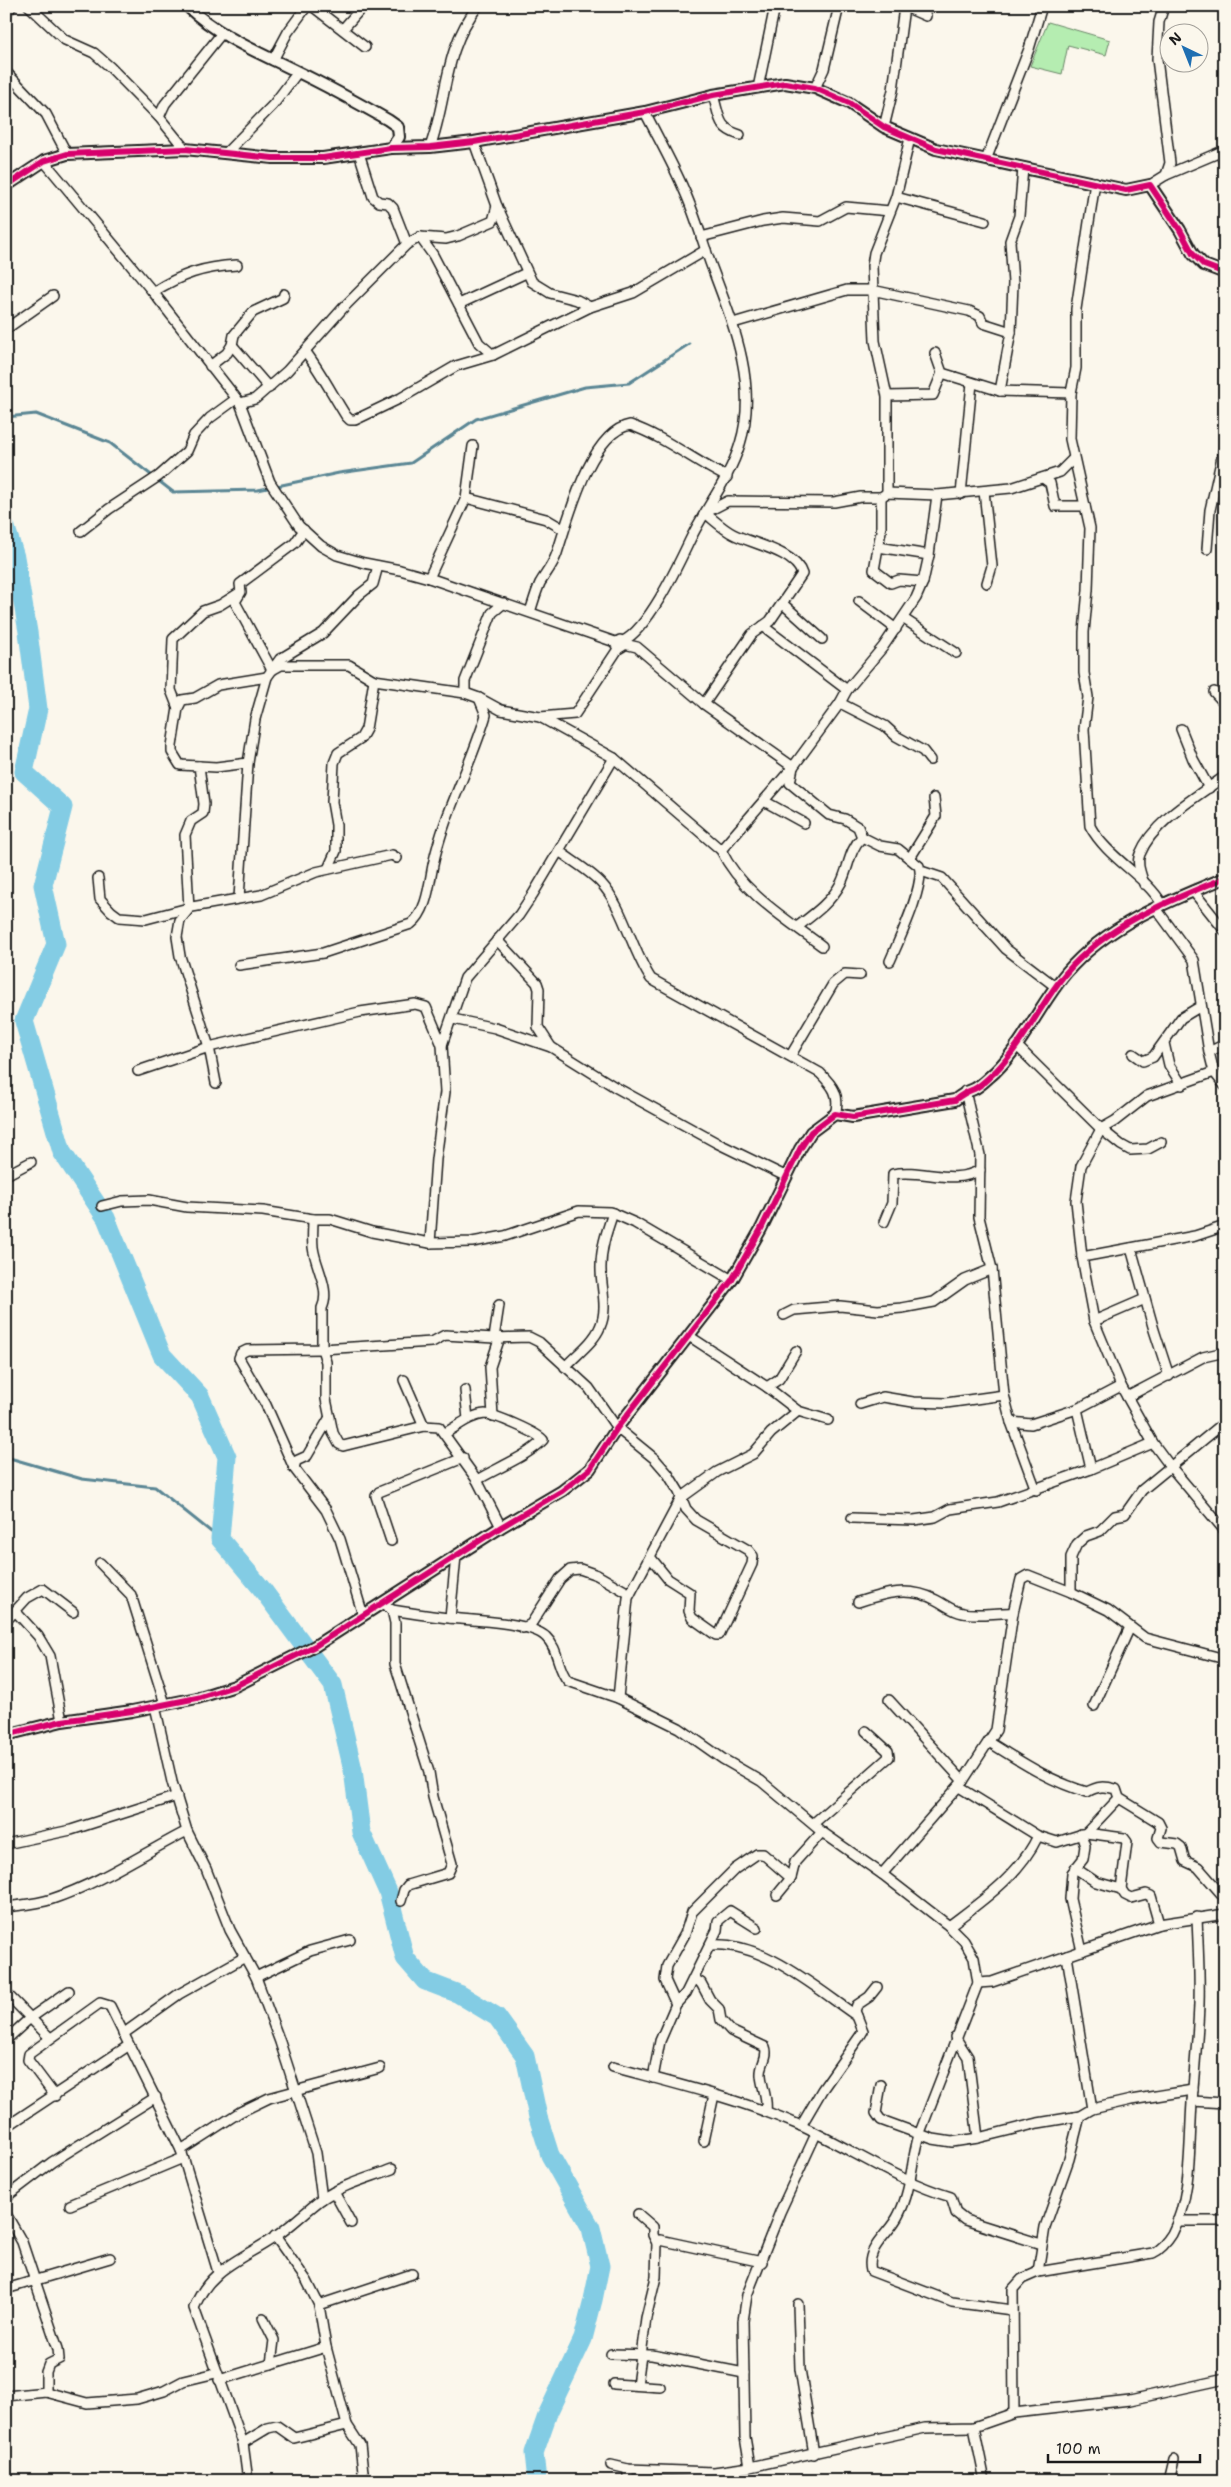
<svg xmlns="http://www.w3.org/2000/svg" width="1231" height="2487" viewBox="0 0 1231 2487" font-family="'Shantell Sans',sans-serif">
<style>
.green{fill:#b5edb1;stroke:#688466}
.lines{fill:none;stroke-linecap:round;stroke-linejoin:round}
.stream{stroke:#5a8694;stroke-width:3}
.river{stroke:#83cce4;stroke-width:19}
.minor-casing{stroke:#1c1c1c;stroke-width:12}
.tertiary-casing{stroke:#1c1c1c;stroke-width:14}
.minor{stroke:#fbf7ec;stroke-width:9}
.tertiary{stroke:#fbf7ec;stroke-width:10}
.cycleway-casing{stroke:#fbf7ec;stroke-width:9}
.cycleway{stroke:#d6006c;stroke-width:6}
</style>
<rect width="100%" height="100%" fill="#fbf7ec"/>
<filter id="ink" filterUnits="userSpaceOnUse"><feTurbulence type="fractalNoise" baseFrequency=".02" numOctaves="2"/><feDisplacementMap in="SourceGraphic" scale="10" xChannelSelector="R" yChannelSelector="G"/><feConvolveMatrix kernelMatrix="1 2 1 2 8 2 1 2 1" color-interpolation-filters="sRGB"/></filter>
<g filter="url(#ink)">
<polygon class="green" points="1048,22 1110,40 1106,55 1068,45 1062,74 1030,66"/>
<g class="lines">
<g class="stream">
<polyline points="6,417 36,414 110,443 173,492 258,490 339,473 411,463 476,419 585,387 629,383 689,344"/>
<polyline points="6,1457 82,1479 155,1487 220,1539"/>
</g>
<polyline class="river" points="6,528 15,557 28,632 38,709 24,772 63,807 43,885 56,944 24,1021 62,1152 106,1218 162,1355 200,1396 227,1457 220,1539 262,1589 333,1685 353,1770 361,1832 388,1892 405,1958 425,1981 459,1994 497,2017 525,2056 538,2117 550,2155 591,2228 600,2266 593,2300 583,2339 548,2413 534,2453 537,2481"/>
<defs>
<g id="minor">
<polyline points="29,6 65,40 94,53 110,67 159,117 185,149"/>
<polyline points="312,6 365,47"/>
<polyline points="903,6 926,16"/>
<polyline points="6,13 12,6"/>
<polyline points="343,29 363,6"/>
<polyline points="273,60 288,32 307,6"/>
<polyline points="6,72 46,114 67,154"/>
<polyline points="758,88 775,6"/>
<polyline points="815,88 824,69 839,6"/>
<path d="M713 95C720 117 717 128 740 135"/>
<polyline points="159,117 165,104 222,33"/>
<polyline points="884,127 893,90 904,7"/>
<polyline points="474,142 497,206 532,282 550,293 577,300 590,307"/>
<path d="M430 147C448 98 443 50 478 6"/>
<polyline points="226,153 273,105 298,72"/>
<polyline points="359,153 373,197 379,202 388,203 393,208 407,244"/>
<polyline points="1220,153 1225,163"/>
<polyline points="986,160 1029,49 1042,6"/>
<polyline points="44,161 153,292 240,403 270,482 299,526 321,546 337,555 364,563 400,570 429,578 615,642"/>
<polyline points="1166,175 1225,150"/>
<path d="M1095 182 1076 309V368L1071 393 1070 439 1090 528 1088 590 1084 632V673L1088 697 1084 729 1090 826C1107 858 1145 875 1162 904"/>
<polyline points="1150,185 1166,175 1170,163 1157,59 1159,22 1164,6"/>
<polyline points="896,197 985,221"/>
<polyline points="420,237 433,255 479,343 493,355"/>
<polyline points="701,237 763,221 783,218 820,221 846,207 890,211"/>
<path d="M153 292C182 274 203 267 237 265"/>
<polyline points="459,304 526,273"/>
<polyline points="733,323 847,290 872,290 969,311 980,316 983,323 1011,332"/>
<polyline points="6,329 53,296"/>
<polyline points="232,345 269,388"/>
<path d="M305 351C321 372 332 394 346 416L350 420H355L401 398 456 366 493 355 590 307 633 293 706 250"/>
<polyline points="935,353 942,373 1000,391 1071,393"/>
<polyline points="210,366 227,353 232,345 234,335 253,312 283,298 284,294"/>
<polyline points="1000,391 1011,332 1013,283 1010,241 1019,216 1023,168"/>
<polyline points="887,396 933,395 942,373"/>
<polyline points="240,403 255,399 287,371 344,307 407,244 420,237 446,239 458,236 493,221 497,206"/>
<polyline points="1043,478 1050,483 1055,506 1085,506"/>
<polyline points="984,491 992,566 987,583"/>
<polyline points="887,493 887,396 875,341 872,266 874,253 896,197 910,138"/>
<polyline points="961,494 972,383"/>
<polyline points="881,497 881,531 874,570 891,583 899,580 923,582"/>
<polyline points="466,498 546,519 563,529"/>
<polyline points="81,531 109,509 159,476 187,451 194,435 210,418 236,399"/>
<polyline points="878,547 929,555"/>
<polyline points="1207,549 1210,510 1225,444"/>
<polyline points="429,578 466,498 473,446"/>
<polyline points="859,601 896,629"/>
<polyline points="783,604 822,639"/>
<path d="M530 612C533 603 536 592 540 583 546 573 553 565 557 553 568 520 590 432 630 425 665 437 694 461 727 477"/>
<polyline points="904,619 956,653"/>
<polyline points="763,626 847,690"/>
<path d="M623 641C648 629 677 567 689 542 705 508 729 480 740 444 759 384 732 321 711 265 702 240 695 214 684 190 673 164 658 138 645 112"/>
<path d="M624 644 637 647 704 704 793 767 790 783 829 815 845 819 858 827 862 837 880 846 898 849 919 866C926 884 898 942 890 961"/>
<path d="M272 670 281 665H349L374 680 465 693 479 698 501 710 540 717 614 758 721 850C741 892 786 919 822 946"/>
<polyline points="272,670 235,602 241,592 240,584 295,543 304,530"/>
<polyline points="1214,692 1225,704"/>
<polyline points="465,693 465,681 492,613 504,603"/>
<polyline points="840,703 885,726 896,736 923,751 930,760"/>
<path d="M704 704 752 634 770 621 802 574C795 551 752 544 733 534 723 529 714 520 705 513L728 501 834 502 861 497H881L887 493 937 495 1011 488 1060 472 1073 459"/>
<polyline points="178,708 171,690 173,639 203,611 220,605 239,593"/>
<polyline points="540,717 575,714 618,649 623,646 623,642 620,640 615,643 618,649"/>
<polyline points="1181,729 1193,759 1209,788"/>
<polyline points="199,766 216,767 248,763"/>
<polyline points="764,801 804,823"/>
<polyline points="721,850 793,767 840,703 847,690 883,647 916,598 923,582 929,555 937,495"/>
<path d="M559 851C572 861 590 871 601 883 623 906 632 951 651 979L820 1073C832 1085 841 1095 835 1114"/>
<polyline points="910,858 936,816 934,798"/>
<polyline points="328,869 336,851 336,825 332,802 334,763 338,753 361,738 366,729 374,680"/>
<polyline points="921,871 942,878 1006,949 1056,987"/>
<polyline points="98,878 100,899 111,911 119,917 146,919 192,907 261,895 316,872 392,855 397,858"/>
<path d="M1144 884C1141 874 1136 863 1140 854 1153 821 1198 796 1225 776"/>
<polyline points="1193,891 1225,931"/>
<polyline points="239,898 248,763 255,719 267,677 280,659 323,633 359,595 373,584 378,566"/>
<polyline points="1155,907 1194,960 1209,1052 1214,1072 1225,1086"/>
<path d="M797 927C814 914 831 902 841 883 849 867 849 850 862 837"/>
<polyline points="497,940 537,983 539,989 538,1027 551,1047"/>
<path d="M239 965 323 953 411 924C427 912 429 885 433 865 444 813 471 766 486 715L479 698"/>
<polyline points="453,1019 495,1028 551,1047 615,1087 717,1143 785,1176"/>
<polyline points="1164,1043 1169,1065 1182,1085"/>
<polyline points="442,1045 465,978 519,915 533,894 614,758"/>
<polyline points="1016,1045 1101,1129 1121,1145 1130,1150 1148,1149 1161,1142"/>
<polyline points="1209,1052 1225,1044"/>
<polyline points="1133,1054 1143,1061 1153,1057 1181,1018 1201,1006"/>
<polyline points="791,1055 833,984 845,974 860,975"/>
<polyline points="138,1071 209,1047 360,1012 415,1004 426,1007 442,1045 445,1092 436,1159 430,1243"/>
<polyline points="1214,1072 1147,1096 1115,1121 1101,1129 1081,1166 1076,1201 1082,1257 1094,1321 1121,1386 1153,1443 1170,1466 1225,1531"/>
<polyline points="216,1083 209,1047 180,956 177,937 180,920 189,909 185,835 191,821 203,813 204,804 199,766 180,765 172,752 172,746 178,708 182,700 195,698 218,685 267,677"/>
<polyline points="965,1091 980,1155 979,1217 992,1269 1004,1395 1011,1422 1036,1490"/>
<polyline points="6,1175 31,1162"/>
<polyline points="102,1206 122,1201 149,1200 187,1207 263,1211 313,1219 330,1219 372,1232 430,1243 472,1242 505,1236 579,1211 610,1212 635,1223 732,1280"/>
<path d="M313 1219C313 1228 312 1237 313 1247 315 1266 331 1290 322 1308V1349L326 1362V1399L333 1433 339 1444 343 1446 424 1426 439 1427 477 1480 501 1527"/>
<path d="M884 1222 892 1203 893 1174C922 1168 952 1186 980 1170"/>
<polyline points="1131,1248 1154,1330 1169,1376"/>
<polyline points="1082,1257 1195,1236 1225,1226"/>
<polyline points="784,1315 794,1310 840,1306 878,1310 902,1308 934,1302 965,1280 992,1269"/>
<polyline points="1094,1321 1145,1299"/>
<polyline points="689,1336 767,1387 798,1411 828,1420"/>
<polyline points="494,1338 499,1305"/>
<path d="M565 1367C576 1355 594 1342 600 1327 609 1307 600 1285 601 1266 601 1247 607 1231 613 1213"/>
<polyline points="404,1380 424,1426"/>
<polyline points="767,1387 779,1379 796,1351"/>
<polyline points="465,1390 468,1419"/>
<polyline points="1127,1397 1203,1357 1225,1352"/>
<polyline points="860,1404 883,1397 913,1402 946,1403 1004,1395"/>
<polyline points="1077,1409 1091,1469"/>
<polyline points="493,1416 490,1367 500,1337"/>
<polyline points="1011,1422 1031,1424 1077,1409 1121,1386"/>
<path d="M445 1433C458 1426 471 1415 485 1414 494 1414 538 1433 543 1440 528 1456 497 1468 477 1480"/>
<polyline points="294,1468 296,1461 307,1456 330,1417"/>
<polyline points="852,1518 914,1520 935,1517 950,1509 998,1502 1091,1469 1153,1443"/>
<polyline points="391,1541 376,1496 379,1492 463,1458"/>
<polyline points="100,1563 131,1595 165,1704"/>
<polyline points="1071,1592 1071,1557 1077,1544 1086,1536 1100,1531 1115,1516 1125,1514 1142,1490 1225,1422"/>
<path d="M858 1602C885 1593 909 1586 936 1600 946 1605 952 1611 963 1613 977 1616 999 1612 1013 1613"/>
<path d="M382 1603 392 1610C411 1613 430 1616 449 1618 471 1620 531 1622 546 1637 559 1649 557 1669 568 1681L618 1698 679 1728 723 1759 761 1781 822 1832 882 1874 949 1926 964 1941 974 1958 978 1983 919 2135C911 2161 912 2189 899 2214 890 2234 865 2247 871 2271L952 2302 1012 2310"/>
<polyline points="392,1610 395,1623 395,1664 429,1772 433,1797 452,1864 448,1873 408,1885 404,1890 401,1901"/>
<polyline points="16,1612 38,1636 50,1656 62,1721"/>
<polyline points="363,1615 340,1539 326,1510 294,1468 266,1405 239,1358 241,1353 247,1350 322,1349 432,1342 445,1335 494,1338 529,1337 539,1342 589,1388 617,1428 655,1459 668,1474 679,1492 686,1509 696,1520 748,1550 753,1556 752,1564 719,1635 716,1635 692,1618 689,1611 690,1593 668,1579 651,1558"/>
<polyline points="450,1618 456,1556"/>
<polyline points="6,1621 27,1598 43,1589 73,1612"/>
<polyline points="523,1628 531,1624 560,1579 570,1570 580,1569 597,1575 630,1594"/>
<polyline points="618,1698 628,1598 681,1498 717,1472 753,1454 771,1433 798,1411"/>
<polyline points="889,1700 963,1781"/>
<polyline points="155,1706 172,1782 187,1831 206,1869 230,1930 256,1977 280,2042 316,2153 322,2199"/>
<polyline points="1094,1706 1130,1627"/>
<path d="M989 1742C1021 1762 1051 1782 1087 1792 1098 1786 1104 1786 1116 1789L1119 1798 1158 1822 1161 1828 1158 1838 1161 1842 1177 1844 1181 1847 1185 1861 1198 1867 1225 1898"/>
<polyline points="959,1787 1038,1836 1057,1842 1086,1833 1119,1798"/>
<polyline points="814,1823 889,1757 888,1751 866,1731"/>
<polyline points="1086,1833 1124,1838 1127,1842 1121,1889"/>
<polyline points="1081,1834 1085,1846 1083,1859 1072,1873 1070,1899 1082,1951"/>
<polyline points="6,1844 71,1830 177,1796"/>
<polyline points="1075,1868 1096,1882 1121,1889 1125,1895 1131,1898 1146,1894 1151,1896 1159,1924"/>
<polyline points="882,1874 963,1781 996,1730 1013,1613 1021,1579 1028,1575 1071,1592 1108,1610 1145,1638 1225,1659"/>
<polyline points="777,1895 791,1878 795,1862 822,1832"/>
<path d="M6 1907C21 1905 38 1904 52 1899 100 1883 142 1854 187 1831"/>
<path d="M949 1926C983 1900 1019 1876 1038 1836"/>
<path d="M710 1945C762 1940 817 1989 857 2016"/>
<polyline points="1067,1956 1092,2109"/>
<polyline points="256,1977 310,1951 350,1940"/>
<path d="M694 1979 701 1983 710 2000 719 2009 721 2020 731 2031 765 2047C769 2057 760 2064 761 2075 762 2088 768 2098 766 2111"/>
<polyline points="978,1983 992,1982 1159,1924 1225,1914"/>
<polyline points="6,1993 50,2038"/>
<polyline points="676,2004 665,1980 667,1966 685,1934 692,1912 735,1869 757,1854 763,1854 791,1878"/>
<polyline points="123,2034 179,1994 245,1957"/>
<polyline points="955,2037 968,2057 978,2138"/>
<polyline points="6,2040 29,2019 69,1991"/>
<path d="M613 2067C676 2084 740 2099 799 2125 850 2148 897 2181 951 2197L956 2213 965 2220 1041 2244"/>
<polyline points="653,2078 660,2041 676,2004 686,1993 717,1930 718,1921 730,1911 757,1928"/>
<polyline points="881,2085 876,2113 881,2120 933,2139 952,2142 978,2138 1038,2123 1080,2116 1092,2109 1131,2100 1193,2090"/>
<polyline points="55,2096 28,2060 29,2054 100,2003 110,2006 181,2150 218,2272"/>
<polyline points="1192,2101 1225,2103"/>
<polyline points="801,2126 822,2090 860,2036 863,2031 855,2011 857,2005 869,1997 877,1987"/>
<polyline points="6,2127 128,2046"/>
<polyline points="704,2141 714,2095"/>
<polyline points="181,2150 240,2112 269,2098 380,2068"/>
<polyline points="334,2192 351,2223"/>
<polyline points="6,2197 52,2162 156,2097"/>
<polyline points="70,2205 183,2158"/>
<polyline points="6,2214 22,2242 58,2349 59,2359 49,2364 46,2372 46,2392"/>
<polyline points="1177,2221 1225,2221"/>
<polyline points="275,2236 307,2281 319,2305 326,2347 347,2425 360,2445 364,2481"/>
<polyline points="657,2243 660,2240 762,2262"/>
<polyline points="1038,2272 1045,2227 1069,2159 1080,2116"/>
<polyline points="6,2289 110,2258"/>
<polyline points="798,2304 800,2369 814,2454"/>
<polyline points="319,2305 412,2274"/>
<polyline points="263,2318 274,2340 271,2364"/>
<polyline points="611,2354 652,2355 744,2373"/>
<polyline points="219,2380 326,2347"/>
<polyline points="614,2384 660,2387"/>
<polyline points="637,2385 646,2318 656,2277 657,2243 653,2235 653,2227 638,2214"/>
<polyline points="6,2396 46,2392 87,2403 137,2399 164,2391 183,2381 216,2373"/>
<path d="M1014 2413 1013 2289 1022 2279 1038 2272 1153 2253C1161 2249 1167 2242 1172 2234 1192 2196 1189 2145 1192 2103 1194 2070 1198 2037 1199 2004 1200 1975 1198 1946 1197 1917"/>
<polyline points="974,2427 985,2481"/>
<polyline points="243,2443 268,2428 277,2426 294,2438 347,2425"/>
<polyline points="611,2465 628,2469 714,2472 750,2467 925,2428 974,2427 1014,2413 1130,2400 1225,2379"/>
<polyline points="750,2467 745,2437 743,2321 747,2295 780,2212 816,2134"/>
<path d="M248 2481 243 2443 194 2308C210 2268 241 2260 275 2237 291 2226 306 2211 322 2199 344 2184 369 2178 392 2169"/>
<polyline points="628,2481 628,2469"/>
<polyline points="1169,2481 1174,2460"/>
</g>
<g id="tertiary">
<path d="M187 6C218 36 258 52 296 71 327 86 358 103 388 120L398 127 399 137 391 148"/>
<polyline points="6,186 44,161 67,154 185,149 273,158 323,158 391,148 430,147 474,142 645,112 713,95 785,83 815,88 849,103 884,127 936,149 1126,190 1150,185 1180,230 1193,254 1204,265 1225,273"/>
<path d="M6 1735 62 1721 132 1711 197 1698 235 1686 315 1646 501 1527 562 1491 590 1469 617 1428 732 1280 761 1229 800 1149 811 1132 835 1114 853 1117 955 1100C962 1094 966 1092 974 1089 981 1086 989 1077 995 1072 1024 1043 1040 1004 1066 973 1107 925 1168 901 1225 878"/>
</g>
</defs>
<use href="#minor" class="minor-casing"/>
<use href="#tertiary" class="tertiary-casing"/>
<use href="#minor" class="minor"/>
<use href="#tertiary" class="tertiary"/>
<defs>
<g id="cycleway">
<polyline points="6,186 44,161 67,154 185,149 273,158 323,158 391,148 430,147 474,142 645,112 713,95 785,83 815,88 849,103 884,127 936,149 1126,190 1150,185 1180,230 1193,254 1204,265 1225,273"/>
<path d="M6 1735 62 1721 132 1711 197 1698 235 1686 315 1646 501 1527 562 1491 590 1469 617 1428 732 1280 761 1229 800 1149 811 1132 835 1114 853 1117 955 1100C962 1094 966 1092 974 1089 981 1086 989 1077 995 1072 1024 1043 1040 1004 1066 973 1107 925 1168 901 1225 878"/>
</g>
</defs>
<use href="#cycleway" class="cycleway-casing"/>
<use href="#cycleway" class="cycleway"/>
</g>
</g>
<rect width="1231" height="2487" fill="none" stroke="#fbf7ec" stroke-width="25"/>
<rect x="12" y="12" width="1206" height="2462" fill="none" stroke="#1c1c1c" stroke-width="2" filter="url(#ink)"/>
<g transform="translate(1184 48) rotate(317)"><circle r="24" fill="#fbf7ec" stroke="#a29f99"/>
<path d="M0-4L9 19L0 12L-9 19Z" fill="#1f6fb2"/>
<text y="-8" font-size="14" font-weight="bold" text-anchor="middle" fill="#1c1c1c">N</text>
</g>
<path d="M1048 2454v8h152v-8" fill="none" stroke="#1c1c1c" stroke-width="2.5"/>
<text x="1056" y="2454" font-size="15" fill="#1c1c1c" stroke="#fbf7ec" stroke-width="4" paint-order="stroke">100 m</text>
</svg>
